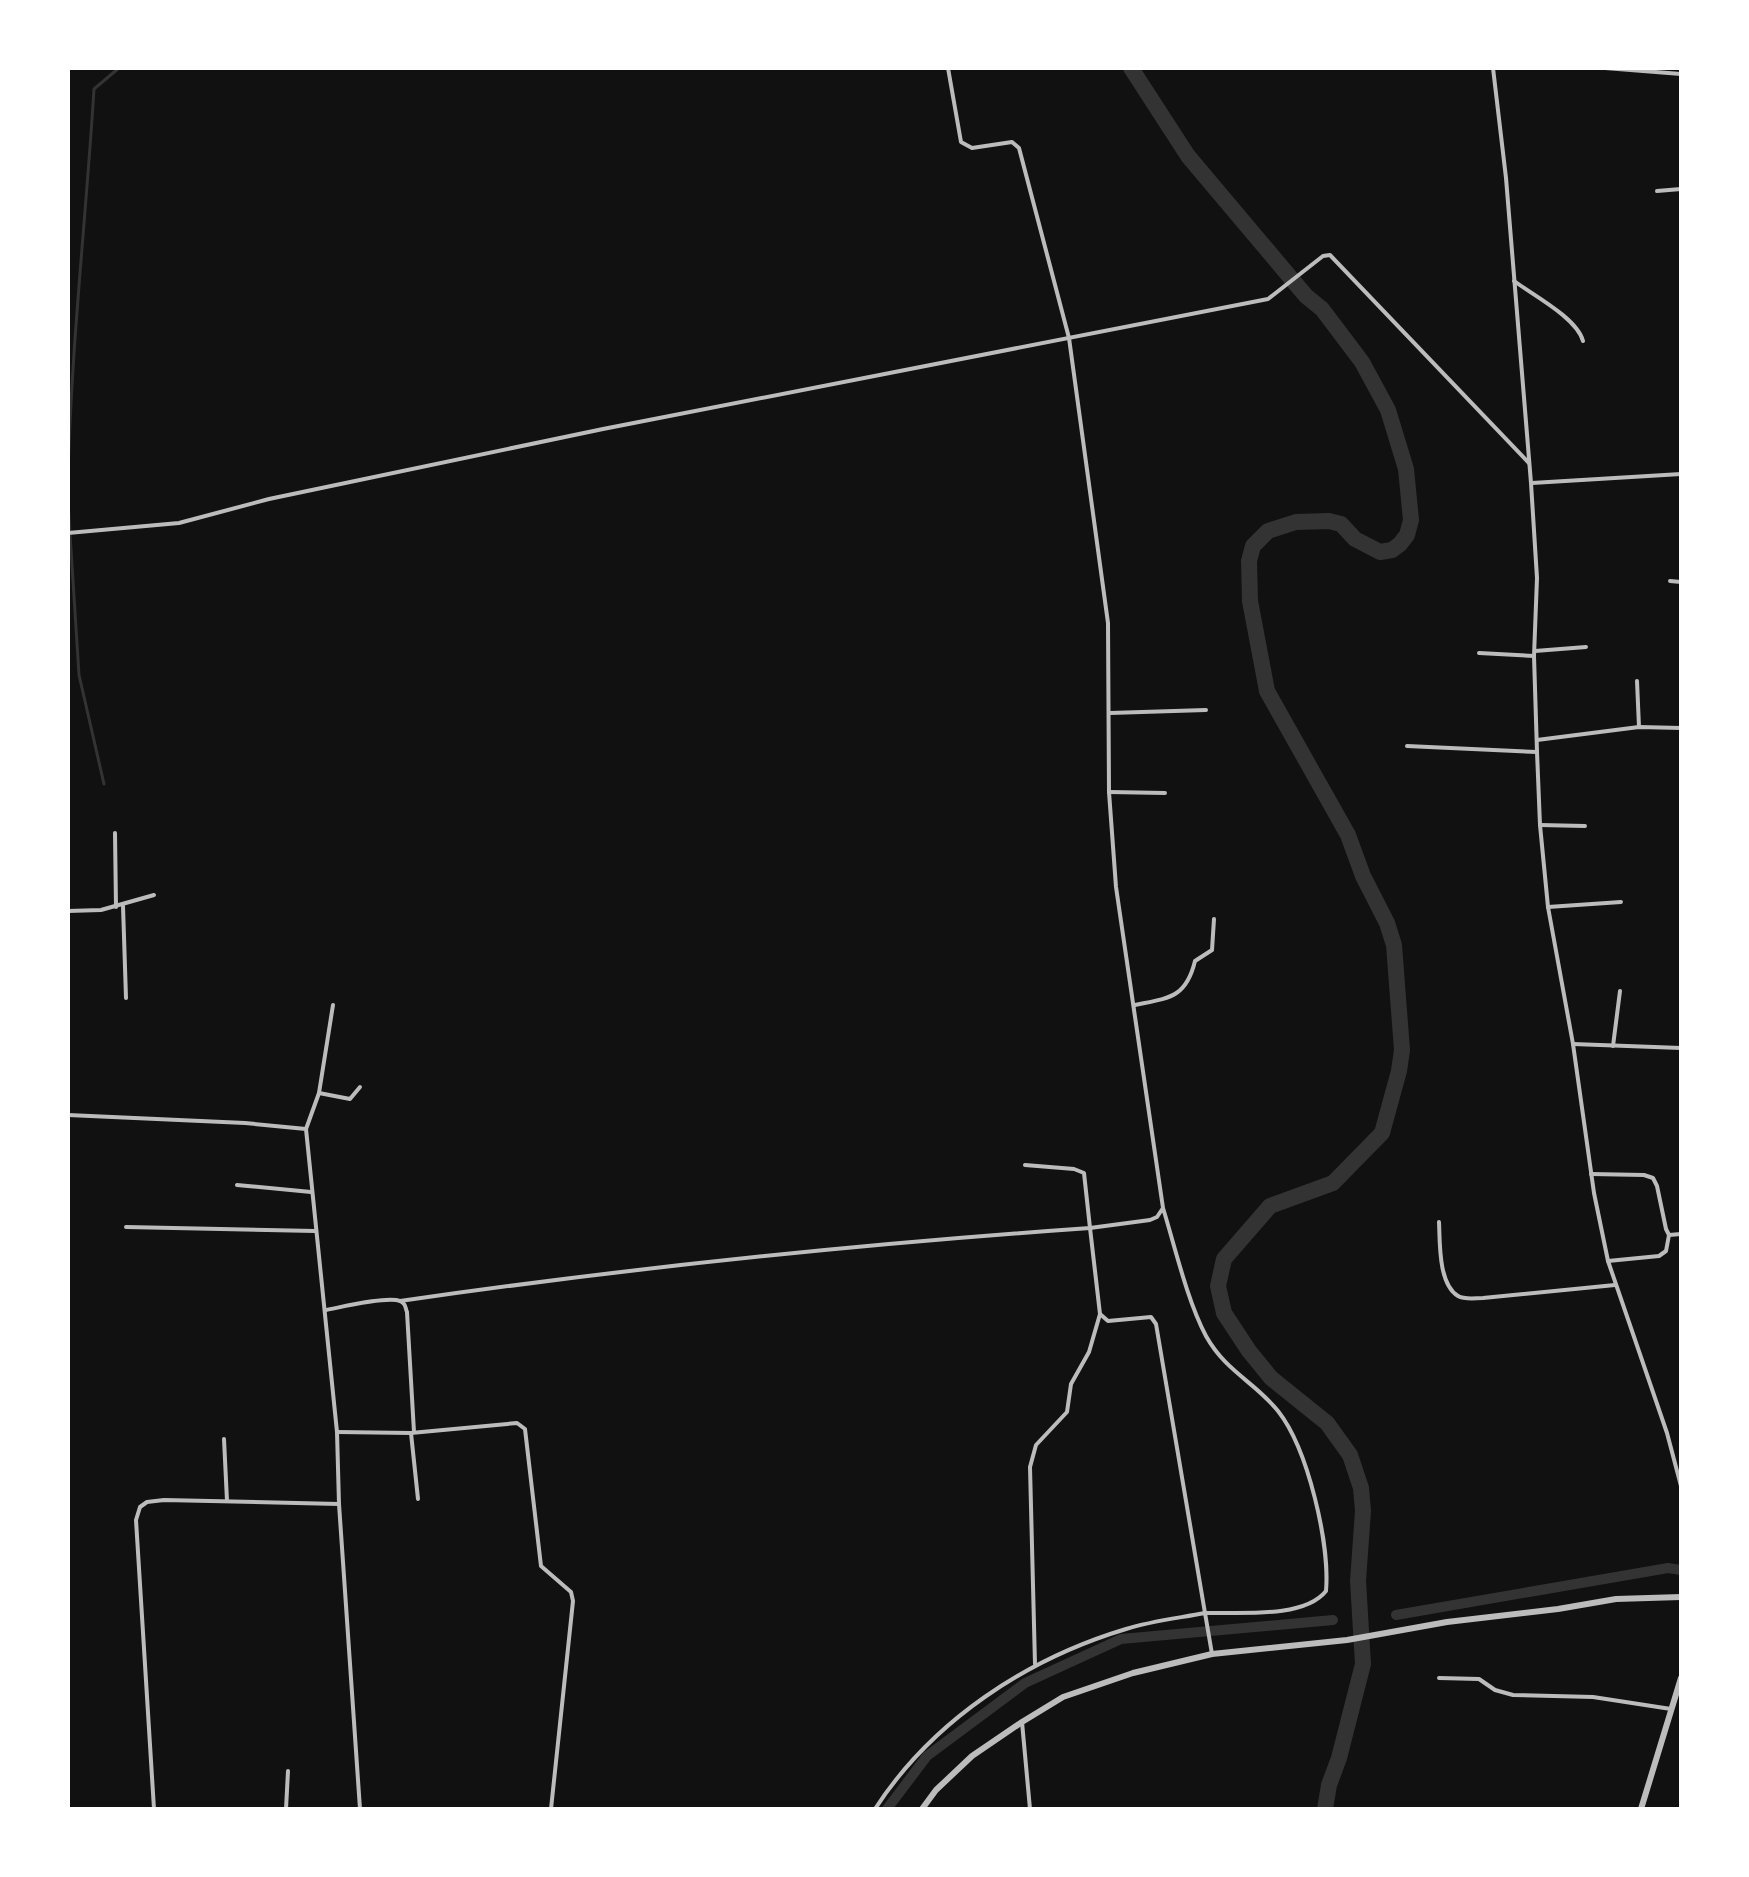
<svg xmlns="http://www.w3.org/2000/svg" width="1749" height="1877" viewBox="0 0 1749 1877" font-family="'Noto Serif',serif">
<style>
.lines{fill:none;stroke-linecap:round;stroke-linejoin:round}
.stream{stroke:#333;stroke-width:3}
.canal{stroke:#333;stroke-width:10}
.river{stroke:#333;stroke-width:16}
.minor{stroke:#bcbcbc;stroke-width:4}
.tertiary{stroke:#bcbcbc;stroke-width:6}
</style>
<rect width="100%" height="100%" fill="#111"/>
<g class="lines">
<g class="stream">
<path d="M68 479C71 349 86 219 94 89L119 68"/>
<polyline points="68,502 79,675 104,784"/>
</g>
<g class="canal">
<polyline points="1396,1615 1668,1568 1681,1570"/>
<polyline points="887,1809 927,1756 1025,1683 1121,1639 1333,1620"/>
</g>
<polyline class="river" points="1131,68 1188,156 1306,296 1322,309 1362,362 1388,410 1406,469 1411,520 1407,535 1400,544 1392,550 1380,552 1355,539 1341,524 1329,521 1296,522 1268,531 1253,546 1249,561 1250,601 1267,691 1348,835 1363,876 1387,923 1394,945 1402,1050 1399,1071 1382,1133 1333,1183 1270,1206 1224,1259 1218,1286 1224,1313 1249,1351 1271,1378 1327,1423 1350,1455 1361,1488 1363,1511 1358,1581 1363,1664 1339,1758 1329,1785 1325,1809"/>
<g class="minor">
<path d="M948 68 961 142 972 148 1012 142 1019 148 1069 338 1108 623 1109 792 1116 887 1163 1208 1157 1217 1150 1220 1090 1228 1100 1314 1108 1321 1151 1317 1156 1324 1205 1613C1238 1612 1304 1619 1326 1591 1330 1544 1308 1449 1278 1411 1255 1382 1226 1372 1206 1336 1187 1300 1175 1247 1163 1208"/>
<polyline points="1493,68 1506,178 1531,483 1537,578 1534,656 1537,752 1540,825 1548,907 1573,1044 1594,1193 1608,1261 1667,1433 1681,1486"/>
<polyline points="1605,68 1681,74"/>
<polyline points="1681,74 1681,132"/>
<polyline points="1657,191 1681,189"/>
<path d="M1514 281C1533 295 1577 318 1583 341"/>
<polyline points="1532,483 1681,474"/>
<polyline points="68,533 179,523 269,499 603,429 1268,299 1323,256 1330,255 1529,463"/>
<polyline points="1670,581 1681,582"/>
<polyline points="1535,651 1586,647"/>
<polyline points="1479,653 1534,656"/>
<polyline points="1637,681 1639,727"/>
<polyline points="1110,713 1206,710"/>
<polyline points="1537,740 1639,727 1681,728"/>
<polyline points="1407,746 1537,752"/>
<polyline points="1109,792 1165,793"/>
<polyline points="1540,825 1585,826"/>
<polyline points="115,833 116,907"/>
<polyline points="123,906 126,998"/>
<polyline points="1548,907 1621,902"/>
<polyline points="68,911 101,910 154,895"/>
<path d="M1135 1005C1169 998 1186 998 1195 961L1212 950 1214 919"/>
<polyline points="1573,1044 1681,1048"/>
<polyline points="1613,1046 1620,991"/>
<polyline points="319,1093 350,1099 360,1087"/>
<polyline points="68,1115 245,1123 306,1129 337,1432 339,1504 360,1809"/>
<polyline points="306,1129 319,1093 333,1005"/>
<polyline points="1591,1174 1644,1175 1653,1178 1657,1186 1666,1229 1669,1235 1681,1234"/>
<polyline points="237,1185 311,1192"/>
<path d="M1439 1222C1440 1241 1438 1284 1458 1296 1465 1300 1475 1298 1483 1298L1615 1285"/>
<polyline points="126,1227 315,1231"/>
<polyline points="1608,1261 1659,1256 1666,1251 1669,1235"/>
<path d="M400 1301C629 1268 859 1244 1090 1228L1084 1173 1074 1169 1025 1165"/>
<path d="M326 1310C342 1307 387 1296 400 1301 406 1304 405 1307 407 1312L414 1432"/>
<polyline points="337,1432 411,1433 517,1423 525,1429 541,1566 571,1592 573,1601 551,1809"/>
<polyline points="411,1433 418,1499"/>
<polyline points="224,1439 227,1501"/>
<polyline points="1035,1664 1030,1467 1036,1445 1067,1412 1071,1384 1089,1352 1100,1314"/>
<polyline points="1439,1678 1479,1679 1495,1690 1513,1695 1593,1697 1671,1709"/>
<polyline points="1022,1722 1030,1809"/>
<polyline points="154,1809 136,1520 140,1507 147,1502 164,1500 339,1504"/>
<polyline points="286,1809 288,1771"/>
<path d="M875 1809C932 1721 1026 1659 1126 1629 1151 1621 1179 1618 1205 1613L1212 1654"/>
</g>
<g class="tertiary">
<polyline points="922,1809 936,1790 972,1756 1022,1722 1063,1697 1133,1673 1212,1654 1347,1640 1447,1622 1558,1609 1616,1599 1681,1597"/>
<polyline points="1641,1809 1681,1678"/>
</g>
</g>
<rect width="1749" height="1877" fill="none" stroke="#ffffff" stroke-width="140"/>
</svg>
